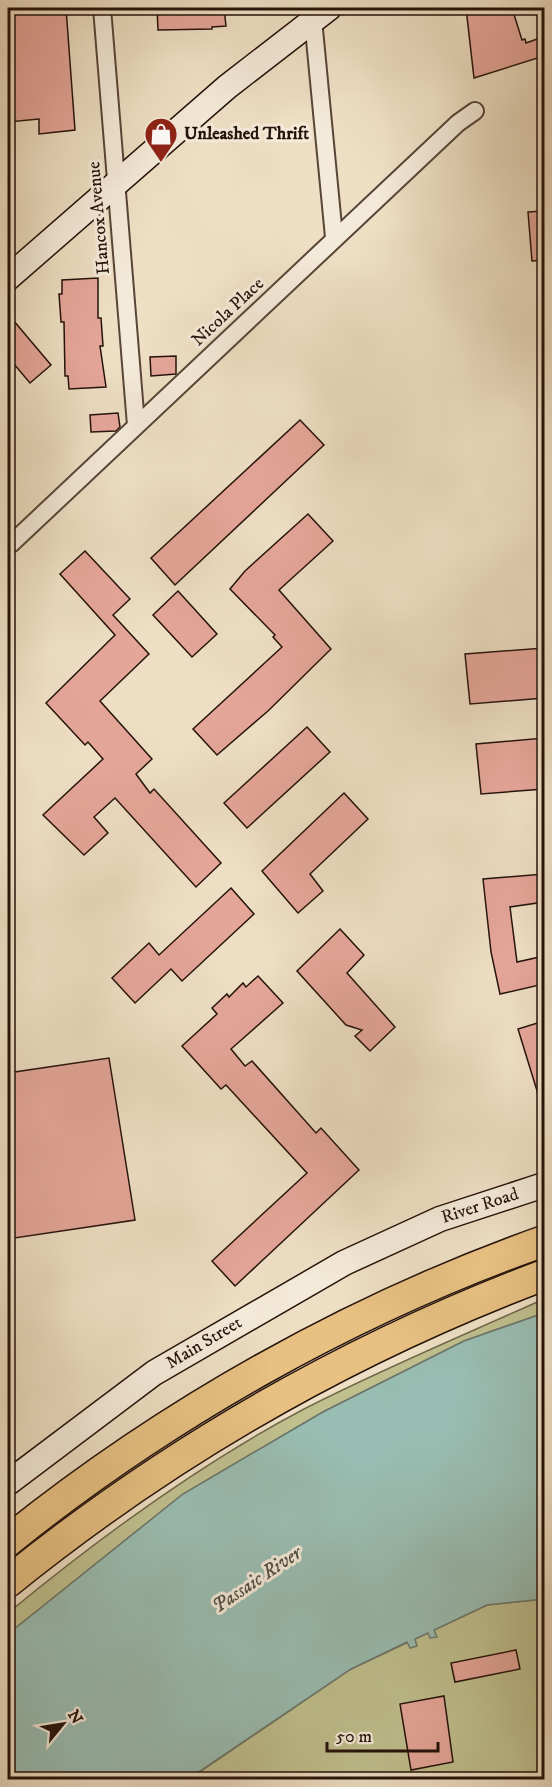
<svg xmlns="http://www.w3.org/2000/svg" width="552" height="1787" viewBox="0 0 552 1787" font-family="'IM FELL DW Pica',serif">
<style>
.green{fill:#c0c08f;stroke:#72694c;stroke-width:1.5}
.water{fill:#99bdb2;stroke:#6b796f;stroke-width:1.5}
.building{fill:#e5a69a;stroke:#25120a;stroke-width:1.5}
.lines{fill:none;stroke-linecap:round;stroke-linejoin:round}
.street-casing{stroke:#574538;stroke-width:20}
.secondary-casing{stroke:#25120a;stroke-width:27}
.highway-casing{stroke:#25120a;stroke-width:33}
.street{stroke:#f4ead9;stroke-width:16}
.secondary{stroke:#f4ead9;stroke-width:24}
.highway{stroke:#e7c082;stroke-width:30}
.labels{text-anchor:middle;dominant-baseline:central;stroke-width:6;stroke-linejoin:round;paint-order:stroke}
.poi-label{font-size:18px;font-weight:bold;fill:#25120a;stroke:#f4ead9;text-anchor:start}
.street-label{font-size:18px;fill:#25120a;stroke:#f4ead9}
.water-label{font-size:20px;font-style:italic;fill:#4e4e45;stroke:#f4ead9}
</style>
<rect width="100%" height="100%" fill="#eedfc4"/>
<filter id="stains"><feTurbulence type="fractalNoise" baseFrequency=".00333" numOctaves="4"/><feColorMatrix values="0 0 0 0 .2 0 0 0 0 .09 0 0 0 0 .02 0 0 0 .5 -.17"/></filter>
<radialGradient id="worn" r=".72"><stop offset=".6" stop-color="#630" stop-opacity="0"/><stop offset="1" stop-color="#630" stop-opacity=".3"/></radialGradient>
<g class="green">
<path d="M544 1299V1313L464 1341 323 1412 183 1494 8 1634V1613C100 1537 198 1465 304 1409 382 1369 464 1335 544 1299Z"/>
<polygon points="544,1599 544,1779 188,1780 351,1669 487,1605"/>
</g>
<polygon class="water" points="544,1313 544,1599 487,1605 434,1630 437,1637 430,1638 428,1633 415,1639 417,1646 410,1648 407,1642 351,1669 188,1779 8,1779 8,1634 183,1494 323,1412 464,1341"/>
<g class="building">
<polygon points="8,8 66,8 75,130 39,134 39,119 8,122"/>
<polygon points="157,8 224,8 226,26 212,27 212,29 158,30"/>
<polygon points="466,8 512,8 522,40 525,39 526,43 540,38 544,56 474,78"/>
<polygon points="544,211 544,260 532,261 528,212"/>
<polygon points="98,278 98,318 101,318 103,346 100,346 106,387 69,389 68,376 65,376 64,322 61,322 59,294 62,294 62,280"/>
<polygon points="8,314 51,365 30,383 8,357"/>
<polygon points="176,356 176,374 151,376 150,357"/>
<polygon points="118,413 120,427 116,431 91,432 90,415"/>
<polygon points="300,420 324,445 175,585 151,558"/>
<polygon points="308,514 333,541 279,590 331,649 268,711 217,755 193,729 282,647 273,637 275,635 230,589 245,571"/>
<polygon points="85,551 130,599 113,615 149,654 100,701 152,759 136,774 150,793 154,789 221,863 196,887 115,798 94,817 108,833 84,855 43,815 103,759 88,742 85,745 46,703 115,635 60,574"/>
<polygon points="178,591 217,634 192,657 153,615"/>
<polygon points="544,648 544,698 470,704 465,654"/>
<polygon points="307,727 330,752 247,828 224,803"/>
<polygon points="544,738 544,789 481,794 476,744"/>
<polygon points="344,793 368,819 310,874 323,891 298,913 262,871"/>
<polygon points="544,874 544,902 510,907 517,962 544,956 544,984 500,994 491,952 483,879"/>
<polygon points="231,888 254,914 182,981 171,969 135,1003 112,978 149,943 159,955"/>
<polygon points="340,929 364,955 347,973 395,1027 370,1051 355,1036 362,1030 346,1025 297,971"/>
<polygon points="258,976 283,1003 231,1049 245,1066 252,1061 316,1133 321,1128 359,1170 235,1286 212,1261 307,1173 226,1085 221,1089 182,1046 217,1014 212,1008 227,994 229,997 243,983 246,987"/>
<polygon points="544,1021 544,1106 542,1107 518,1029"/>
<polygon points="109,1058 135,1220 8,1239 8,1073"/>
<polygon points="516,1650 520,1669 455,1682 451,1663"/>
<polygon points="444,1696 453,1762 411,1770 400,1704"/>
</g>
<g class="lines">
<defs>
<g id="street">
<polyline points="102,8 136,425"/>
<polyline points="313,19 334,237"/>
<polyline points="11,544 458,123 475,111"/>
</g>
<g id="secondary">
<polyline points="8,278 227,87 329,8"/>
<polyline points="8,1483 154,1373 344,1263 440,1219 544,1185"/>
</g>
<g id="highway">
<path d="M8 1541C167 1413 352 1309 544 1241"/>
<path d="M8 1582C170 1451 350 1348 544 1275"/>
</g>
</defs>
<use href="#street" class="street-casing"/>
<use href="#secondary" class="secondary-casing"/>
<use href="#highway" class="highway-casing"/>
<use href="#street" class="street"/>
<use href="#secondary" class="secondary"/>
<use href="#highway" class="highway"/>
</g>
<defs>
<symbol id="shop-pin" viewBox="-11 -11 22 30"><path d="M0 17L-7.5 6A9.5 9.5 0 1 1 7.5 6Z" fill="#8f2418" stroke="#f4ead9"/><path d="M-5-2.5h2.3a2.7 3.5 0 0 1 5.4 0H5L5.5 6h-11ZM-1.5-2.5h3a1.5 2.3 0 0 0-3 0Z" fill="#fff"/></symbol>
</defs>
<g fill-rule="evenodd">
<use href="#shop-pin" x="142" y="115" width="38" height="52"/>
</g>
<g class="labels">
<g class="poi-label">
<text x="184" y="134">Unleashed Thrift</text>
</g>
<g class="street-label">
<text transform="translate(99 218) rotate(-95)">Hancox Avenue</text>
<text transform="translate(228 312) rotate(-43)">Nicola Place</text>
<text transform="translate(480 1206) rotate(-18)">River Road</text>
<text transform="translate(204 1343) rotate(-31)">Main Street</text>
</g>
<g class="water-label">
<text transform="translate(257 1580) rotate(-34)">Passaic River</text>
</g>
</g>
<rect width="552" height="1787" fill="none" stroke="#eedfc4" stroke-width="30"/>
<rect x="9" y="9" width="534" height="1769" fill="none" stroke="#25120a" stroke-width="3"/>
<rect x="15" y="15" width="522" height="1757" fill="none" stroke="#25120a" stroke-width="1.5"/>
<g transform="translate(63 1724) rotate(60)" stroke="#f4ead9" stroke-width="4.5" paint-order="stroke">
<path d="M0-4.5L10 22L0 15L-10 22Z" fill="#25120a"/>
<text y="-9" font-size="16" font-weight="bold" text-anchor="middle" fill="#25120a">N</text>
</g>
<path d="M327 1742v9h111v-9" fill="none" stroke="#25120a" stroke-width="3"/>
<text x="336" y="1742" font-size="18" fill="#25120a" stroke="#f4ead9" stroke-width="4.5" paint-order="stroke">50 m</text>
<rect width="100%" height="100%" filter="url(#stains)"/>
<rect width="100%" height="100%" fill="url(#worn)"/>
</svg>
